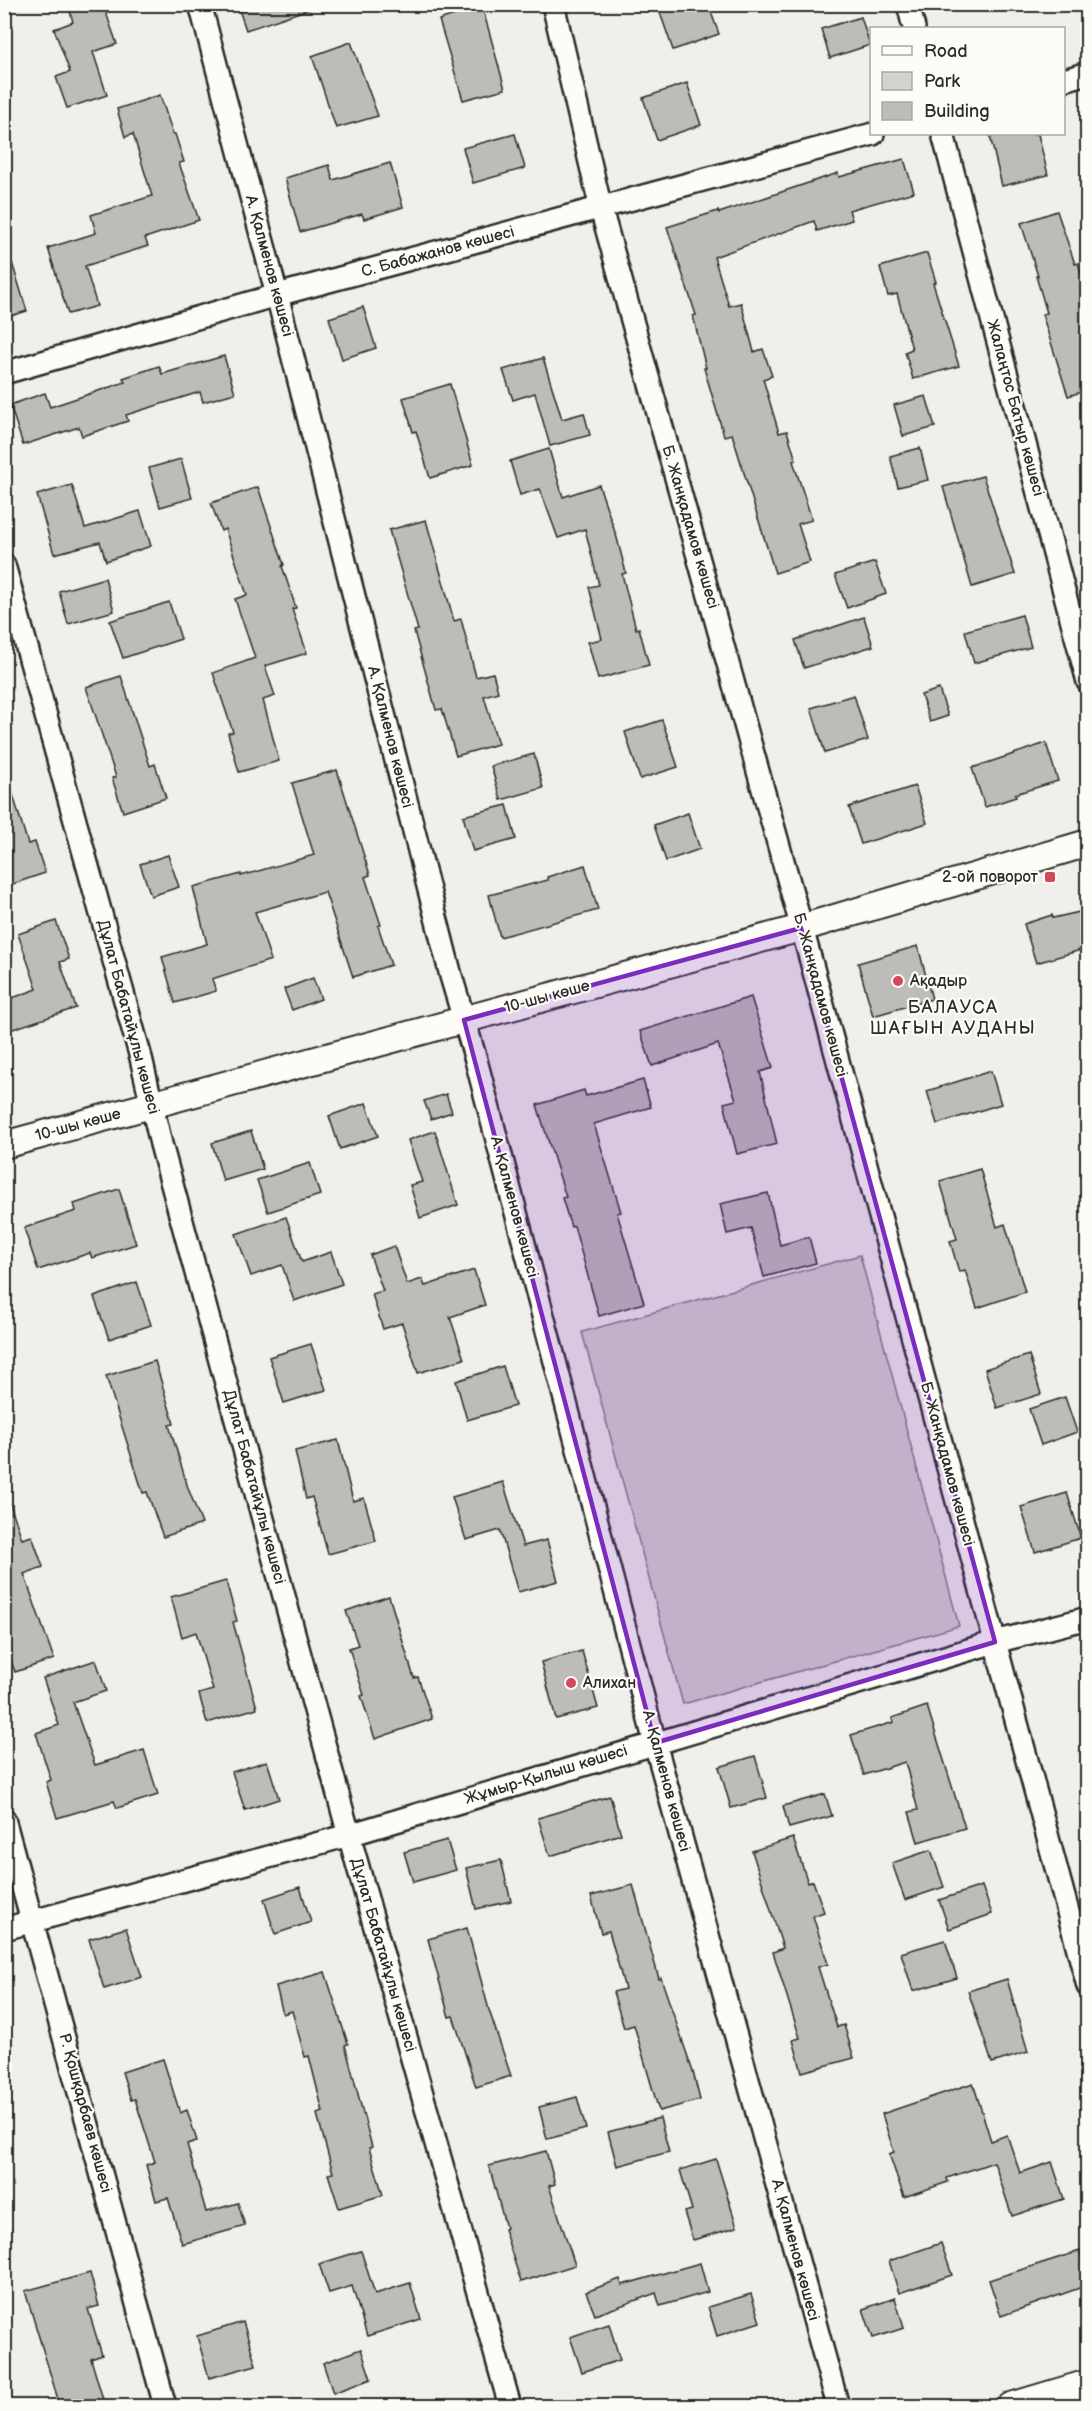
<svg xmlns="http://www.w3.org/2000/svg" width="1092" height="2411" viewBox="0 0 1092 2411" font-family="'Balsamiq Sans',sans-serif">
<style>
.green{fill:#d3d2cf;stroke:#7f7e7d;stroke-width:1.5}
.building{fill:#bdbcb8;stroke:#2b2b2b;stroke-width:1.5}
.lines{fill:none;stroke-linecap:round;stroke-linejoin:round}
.minor-casing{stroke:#2b2b2b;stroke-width:26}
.tertiary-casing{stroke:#2b2b2b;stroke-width:30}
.minor{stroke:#fdfcf7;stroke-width:21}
.tertiary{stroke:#fdfcf7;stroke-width:26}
.marked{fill:#7b2cbf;fill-opacity:0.2;stroke:#7b2cbf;stroke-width:4.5;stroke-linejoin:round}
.poi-dot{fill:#d1495b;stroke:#fdfcf7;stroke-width:2}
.labels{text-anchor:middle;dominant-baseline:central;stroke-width:4.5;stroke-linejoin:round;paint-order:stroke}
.street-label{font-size:16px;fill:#2b2b2b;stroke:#fdfcf7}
.poi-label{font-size:16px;fill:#2b2b2b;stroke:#fdfcf7;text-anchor:start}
.neighbourhood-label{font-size:18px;letter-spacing:1.5px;fill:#2b2b2b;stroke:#fdfcf7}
</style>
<rect width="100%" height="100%" fill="#f0efeb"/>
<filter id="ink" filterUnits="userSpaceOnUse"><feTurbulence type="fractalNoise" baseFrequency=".0167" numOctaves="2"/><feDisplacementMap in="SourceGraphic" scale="12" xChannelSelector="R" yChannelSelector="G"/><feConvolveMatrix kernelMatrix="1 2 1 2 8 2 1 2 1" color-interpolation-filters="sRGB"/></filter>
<g filter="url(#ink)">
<polygon class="green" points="860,1255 959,1626 683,1704 582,1332"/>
<g class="building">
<polygon points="68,4 103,4 117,44 93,52 107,95 67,108 56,77 70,72 54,29 73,22"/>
<polygon points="237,4 311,4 312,8 246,30"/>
<polygon points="657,4 708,4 719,34 673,50"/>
<polygon points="482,6 505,89 463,100 439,20"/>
<polygon points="861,17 870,45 830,58 821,29"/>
<polygon points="351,42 378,116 336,128 312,56"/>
<polygon points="687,83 701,125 657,140 643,98"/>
<polygon points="160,95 173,134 175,134 184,162 179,163 199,220 145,238 148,246 85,266 97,306 68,314 48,248 96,233 91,215 152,196 133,134 125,137 117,109"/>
<polygon points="515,134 525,168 473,183 463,148"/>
<polygon points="1001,134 1038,134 1048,175 1002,186 990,136"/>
<polygon points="904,159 914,192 849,210 852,220 817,231 814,221 714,257 729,306 741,303 754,352 763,349 772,376 763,379 779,433 787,431 796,460 793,461 812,520 798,524 810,562 775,573 732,434 724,436 704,368 706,368 693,316 696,315 667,227 718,211 719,213 838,173 839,177"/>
<polygon points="390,163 403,207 364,219 362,214 300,232 285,178 329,165 333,180"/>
<polygon points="1057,211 1075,264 1078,263 1088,292 1082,294 1088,315 1088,390 1068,396 1042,314 1047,313 1036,276 1038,276 1021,223"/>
<polygon points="9,253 27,311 4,318 4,254"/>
<polygon points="927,253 936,282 933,283 959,366 913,379 905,352 912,349 897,294 888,296 880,267"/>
<polygon points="363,307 376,348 342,359 329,318"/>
<polygon points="224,356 235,393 203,402 200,392 126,415 128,421 82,436 79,427 23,445 10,405 45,393 50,407 125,382 123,378 159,366 162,374"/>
<polygon points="543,358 562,419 584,413 590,435 550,446 535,393 513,400 503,370"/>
<polygon points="450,384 473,465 430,478 416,431 413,432 403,398"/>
<polygon points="926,396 935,427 903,436 894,405"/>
<polygon points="920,448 928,480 898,487 890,456"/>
<polygon points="549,449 563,497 599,485 617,538 626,573 622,574 636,629 639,628 649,665 598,679 588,642 602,639 589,587 599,585 585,529 558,538 540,489 520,495 510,461"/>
<polygon points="181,459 192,498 160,507 149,468"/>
<polygon points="983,476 1015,574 972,587 943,487"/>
<polygon points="72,485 85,528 140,511 151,546 106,561 100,542 54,554 37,495"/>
<polygon points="258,487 284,565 282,566 296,608 292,609 307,653 265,666 275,696 263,700 279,761 239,772 228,733 233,732 213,673 255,658 235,599 247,595 225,529 221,531 211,503"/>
<polygon points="426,520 454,621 461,619 476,677 493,673 498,692 484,696 498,744 456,756 442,709 436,710 414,631 418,630 389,530"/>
<polygon points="875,562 886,594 847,608 835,575"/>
<polygon points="105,578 114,611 68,624 59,591"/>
<polygon points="169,602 181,639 123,658 110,621"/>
<polygon points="1022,615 1031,647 974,663 965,631"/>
<polygon points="864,617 873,646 804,668 795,640"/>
<polygon points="121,676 150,766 155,764 166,798 123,812 112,778 116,777 86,687"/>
<polygon points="939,689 948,716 930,722 921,695"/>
<polygon points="854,695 868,740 825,753 811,708"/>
<polygon points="662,720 678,767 640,779 625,732"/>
<polygon points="1046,743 1058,781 1015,794 1016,797 985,807 972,768"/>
<polygon points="534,754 543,788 501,800 491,766"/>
<polygon points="337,770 370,875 365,877 381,925 378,926 391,965 353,977 325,892 255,912 271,960 212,979 216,991 175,1003 162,957 207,944 193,887 241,874 241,876 314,855 292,783"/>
<polygon points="9,782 28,844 35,842 45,873 4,887 4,783"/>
<polygon points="915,786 927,823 861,844 849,807"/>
<polygon points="507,805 516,839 473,851 463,816"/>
<polygon points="688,813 700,849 666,861 654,825"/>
<polygon points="168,855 179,887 151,896 140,864"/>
<polygon points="585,865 598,910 500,937 489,895 548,880 547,877"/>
<polygon points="1088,910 1088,948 1036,963 1024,924 1052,915 1053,918"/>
<polygon points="56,921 69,959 60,962 76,1008 4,1032 4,1001 37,989 18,934"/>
<polygon points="918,946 932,999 873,1016 858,963"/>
<polygon points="313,978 321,999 292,1010 284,989"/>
<polygon points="751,997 773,1068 760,1072 777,1144 737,1154 724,1103 736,1100 718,1044 652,1066 640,1031"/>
<polygon points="991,1071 1001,1104 937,1124 927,1091"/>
<polygon points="643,1080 651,1107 594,1124 621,1212 617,1213 644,1303 599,1316 574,1226 571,1227 562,1198 566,1197 537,1105 584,1090 586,1096"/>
<polygon points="446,1094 452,1112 431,1119 424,1101"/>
<polygon points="366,1103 378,1136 340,1149 329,1116"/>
<polygon points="251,1131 263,1169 223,1181 212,1143"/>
<polygon points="435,1131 458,1205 420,1218 410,1185 422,1182 408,1140"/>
<polygon points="310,1163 320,1195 268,1212 257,1180"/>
<polygon points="980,1169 997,1227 1005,1224 1025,1292 977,1308 965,1270 959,1272 950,1241 957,1239 940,1181"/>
<polygon points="119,1189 136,1244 92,1258 90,1253 38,1270 24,1228 76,1211 74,1204"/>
<polygon points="768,1193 780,1245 809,1237 816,1263 764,1277 751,1228 727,1234 720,1204"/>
<polygon points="286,1217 302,1262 331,1252 342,1284 294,1301 282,1265 251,1276 236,1234"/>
<polygon points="394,1246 407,1284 422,1279 425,1286 474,1270 485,1305 450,1317 464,1359 418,1373 402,1323 383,1329 372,1294 383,1291 370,1255"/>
<polygon points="137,1282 151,1325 109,1339 94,1297"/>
<polygon points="311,1344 326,1390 284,1403 269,1357"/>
<polygon points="1029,1355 1041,1394 997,1408 985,1369"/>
<polygon points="155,1361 174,1424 169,1425 188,1488 202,1524 163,1537 147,1492 143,1493 106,1376"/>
<polygon points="503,1366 515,1406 467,1420 456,1381"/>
<polygon points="1065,1397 1077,1432 1041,1445 1029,1409"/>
<polygon points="338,1440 353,1501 364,1498 376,1541 328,1554 312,1497 306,1499 295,1451"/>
<polygon points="503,1482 523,1546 547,1540 558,1581 518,1592 500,1530 466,1540 452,1497"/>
<polygon points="1067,1493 1081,1538 1035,1552 1021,1507"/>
<polygon points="8,1498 22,1539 32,1536 43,1567 24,1574 54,1659 15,1672 4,1641 4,1499"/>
<polygon points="226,1581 237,1621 233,1622 257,1708 207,1723 199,1694 213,1690 196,1632 182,1637 171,1597"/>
<polygon points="389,1596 414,1678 418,1677 432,1719 375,1739 361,1696 364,1695 349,1648 358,1645 346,1611"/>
<polygon points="582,1651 598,1708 556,1719 541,1662"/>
<polygon points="96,1660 106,1691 73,1702 95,1765 144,1750 158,1795 117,1808 114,1801 57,1818 46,1782 51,1780 36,1733 59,1725 43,1678"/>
<polygon points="927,1706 965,1828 918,1842 909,1812 918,1810 905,1762 864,1775 851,1735 894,1722 892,1718"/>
<polygon points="755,1756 767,1798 731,1808 719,1767"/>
<polygon points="267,1761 279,1799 245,1810 232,1772"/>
<polygon points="825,1794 832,1816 789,1828 783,1806"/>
<polygon points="610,1796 621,1834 550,1856 538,1818"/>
<polygon points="793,1838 808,1883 813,1881 824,1912 813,1916 828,1964 818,1967 837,2027 844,2025 854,2058 802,2072 793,2040 800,2038 773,1952 783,1948 752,1851"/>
<polygon points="447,1840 456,1870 413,1882 404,1852"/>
<polygon points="931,1850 944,1887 905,1900 892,1863"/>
<polygon points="501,1860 511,1901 476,1909 466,1868"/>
<polygon points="633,1885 659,1979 661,1978 693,2072 700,2100 659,2111 634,2025 624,2028 613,1992 625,1989 609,1931 601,1933 591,1896"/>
<polygon points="982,1886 992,1914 949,1929 939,1900"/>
<polygon points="300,1887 311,1922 275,1934 264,1899"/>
<polygon points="126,1928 142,1977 104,1989 89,1939"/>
<polygon points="467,1928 489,2010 511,2076 476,2087 453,2016 449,2017 428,1939"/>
<polygon points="945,1940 957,1978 913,1991 901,1953"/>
<polygon points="325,1972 348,2044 345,2045 372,2147 369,2148 383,2195 339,2208 328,2174 333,2173 317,2114 323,2112 309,2056 305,2057 292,2011 283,2014 276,1986"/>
<polygon points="1007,1979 1028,2052 992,2063 968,1991"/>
<polygon points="163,2059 180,2113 187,2110 197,2141 187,2144 206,2212 238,2203 245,2226 182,2244 168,2198 156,2201 146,2165 155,2162 135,2099 131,2100 122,2072"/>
<polygon points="973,2083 991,2141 1007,2135 1020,2173 1052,2162 1064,2199 1012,2216 994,2162 947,2178 948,2182 904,2197 889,2154 894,2152 882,2114"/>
<polygon points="577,2097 586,2129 547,2139 539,2107"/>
<polygon points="660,2118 669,2152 617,2166 608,2132"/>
<polygon points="546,2151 555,2184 549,2186 575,2265 521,2282 504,2229 506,2228 489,2166"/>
<polygon points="716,2159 737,2227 693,2240 684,2212 692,2210 680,2170"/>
<polygon points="941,2243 952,2275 899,2293 889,2261"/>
<polygon points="361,2251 375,2294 410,2283 421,2319 367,2336 352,2286 329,2293 319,2264"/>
<polygon points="1080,2251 1088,2272 1088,2285 1001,2316 989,2280"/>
<polygon points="700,2263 708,2292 660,2306 656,2293 595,2315 586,2292 620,2279 622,2285"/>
<polygon points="90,2273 99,2306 88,2309 102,2355 91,2359 105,2406 60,2406 25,2291"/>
<polygon points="751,2294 760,2322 717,2336 708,2307"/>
<polygon points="895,2298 904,2328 873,2338 863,2309"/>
<polygon points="243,2322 256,2365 209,2378 197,2336"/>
<polygon points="609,2324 620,2360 582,2372 570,2337"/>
<polygon points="361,2349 371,2379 333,2393 323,2363"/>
</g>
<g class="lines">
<defs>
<g id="minor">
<polyline points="200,4 277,295 451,976 476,1060 655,1743 838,2406"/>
<polyline points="553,4 601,209 811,961 1088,1986"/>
<polyline points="908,4 914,28"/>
<polyline points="1064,80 1088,73"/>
<polyline points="943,134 1088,682"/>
<polyline points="4,373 277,295 873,134"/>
<polyline points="4,565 141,1058 161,1144 349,1835 510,2406"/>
<polyline points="4,1819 165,2406"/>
<polyline points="4,1929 349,1835 995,1642 1088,1618"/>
</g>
<g id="tertiary">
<polyline points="4,1145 801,928 1088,843"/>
<polyline points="1011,2406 1088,2383"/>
</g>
</defs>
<use href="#minor" class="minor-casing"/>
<use href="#tertiary" class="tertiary-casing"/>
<use href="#minor" class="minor"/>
<use href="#tertiary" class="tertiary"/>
</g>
</g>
<path class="marked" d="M801 928 995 1642 655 1743 464 1020Z"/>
<g class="poi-dot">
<rect x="1044" y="871" width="12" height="12" rx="3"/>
<circle cx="898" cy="981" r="6"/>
<circle cx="571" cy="1683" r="6"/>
</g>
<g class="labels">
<g class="street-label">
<text transform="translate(438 252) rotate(-15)">С. Бабажанов көшесі</text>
<text transform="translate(269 266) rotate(75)">А. Қалменов көшесі</text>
<text transform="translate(1015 408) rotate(75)">Жалаңтос Батыр көшесі</text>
<text transform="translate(690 527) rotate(74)">Б. Жанқадамов көшесі</text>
<text transform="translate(390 737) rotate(76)">А. Қалменов көшесі</text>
<text transform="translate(820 995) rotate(75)">Б. Жанқадамов көшесі</text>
<text transform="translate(547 997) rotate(-15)">10-шы көше</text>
<text transform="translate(128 1017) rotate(75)">Дұлат Бабатайұлы көшесі</text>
<text transform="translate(78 1125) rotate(-15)">10-шы көше</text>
<text transform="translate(514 1207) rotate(75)">А. Қалменов көшесі</text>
<text transform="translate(947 1464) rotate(75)">Б. Жанқадамов көшесі</text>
<text transform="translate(254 1487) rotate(75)">Дұлат Бабатайұлы көшесі</text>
<text transform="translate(546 1775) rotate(-17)">Жұмыр-Қылыш көшесі</text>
<text transform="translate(666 1781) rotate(75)">А. Қалменов көшесі</text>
<text transform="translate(383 1955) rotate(74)">Дұлат Бабатайұлы көшесі</text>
<text transform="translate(85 2113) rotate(75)">Р. Қошқарбаев көшесі</text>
<text transform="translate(795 2250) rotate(75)">А. Қалменов көшесі</text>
</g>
<g class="poi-label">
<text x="1038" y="877" text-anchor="end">2-ой поворот</text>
<text x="910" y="981">Ақадыр</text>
<text x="583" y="1683">Алихан</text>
</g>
<g class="neighbourhood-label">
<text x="953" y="1007">БАЛАУСА<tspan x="953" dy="21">ШАҒЫН АУДАНЫ</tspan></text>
</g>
</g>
<rect width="1092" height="2411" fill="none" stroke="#fdfcf7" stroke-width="24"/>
<rect x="12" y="12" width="1068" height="2387" fill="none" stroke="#2b2b2b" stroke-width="2" filter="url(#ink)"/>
<rect x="870" y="27" width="195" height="108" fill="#fdfcf7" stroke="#a9a8a5" stroke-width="1.5"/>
<rect x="882" y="46" width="30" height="9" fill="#fdfcf7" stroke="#a9a8a5" stroke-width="1.5"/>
<text x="924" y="57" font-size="18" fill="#2b2b2b">Road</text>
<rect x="882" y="72" width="30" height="18" fill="#d3d2cf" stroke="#a9a8a5" stroke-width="1.5"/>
<text x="924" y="87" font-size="18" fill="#2b2b2b">Park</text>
<rect x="882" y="102" width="30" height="18" fill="#bdbcb8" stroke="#a9a8a5" stroke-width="1.5"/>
<text x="924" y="117" font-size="18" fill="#2b2b2b">Building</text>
</svg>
